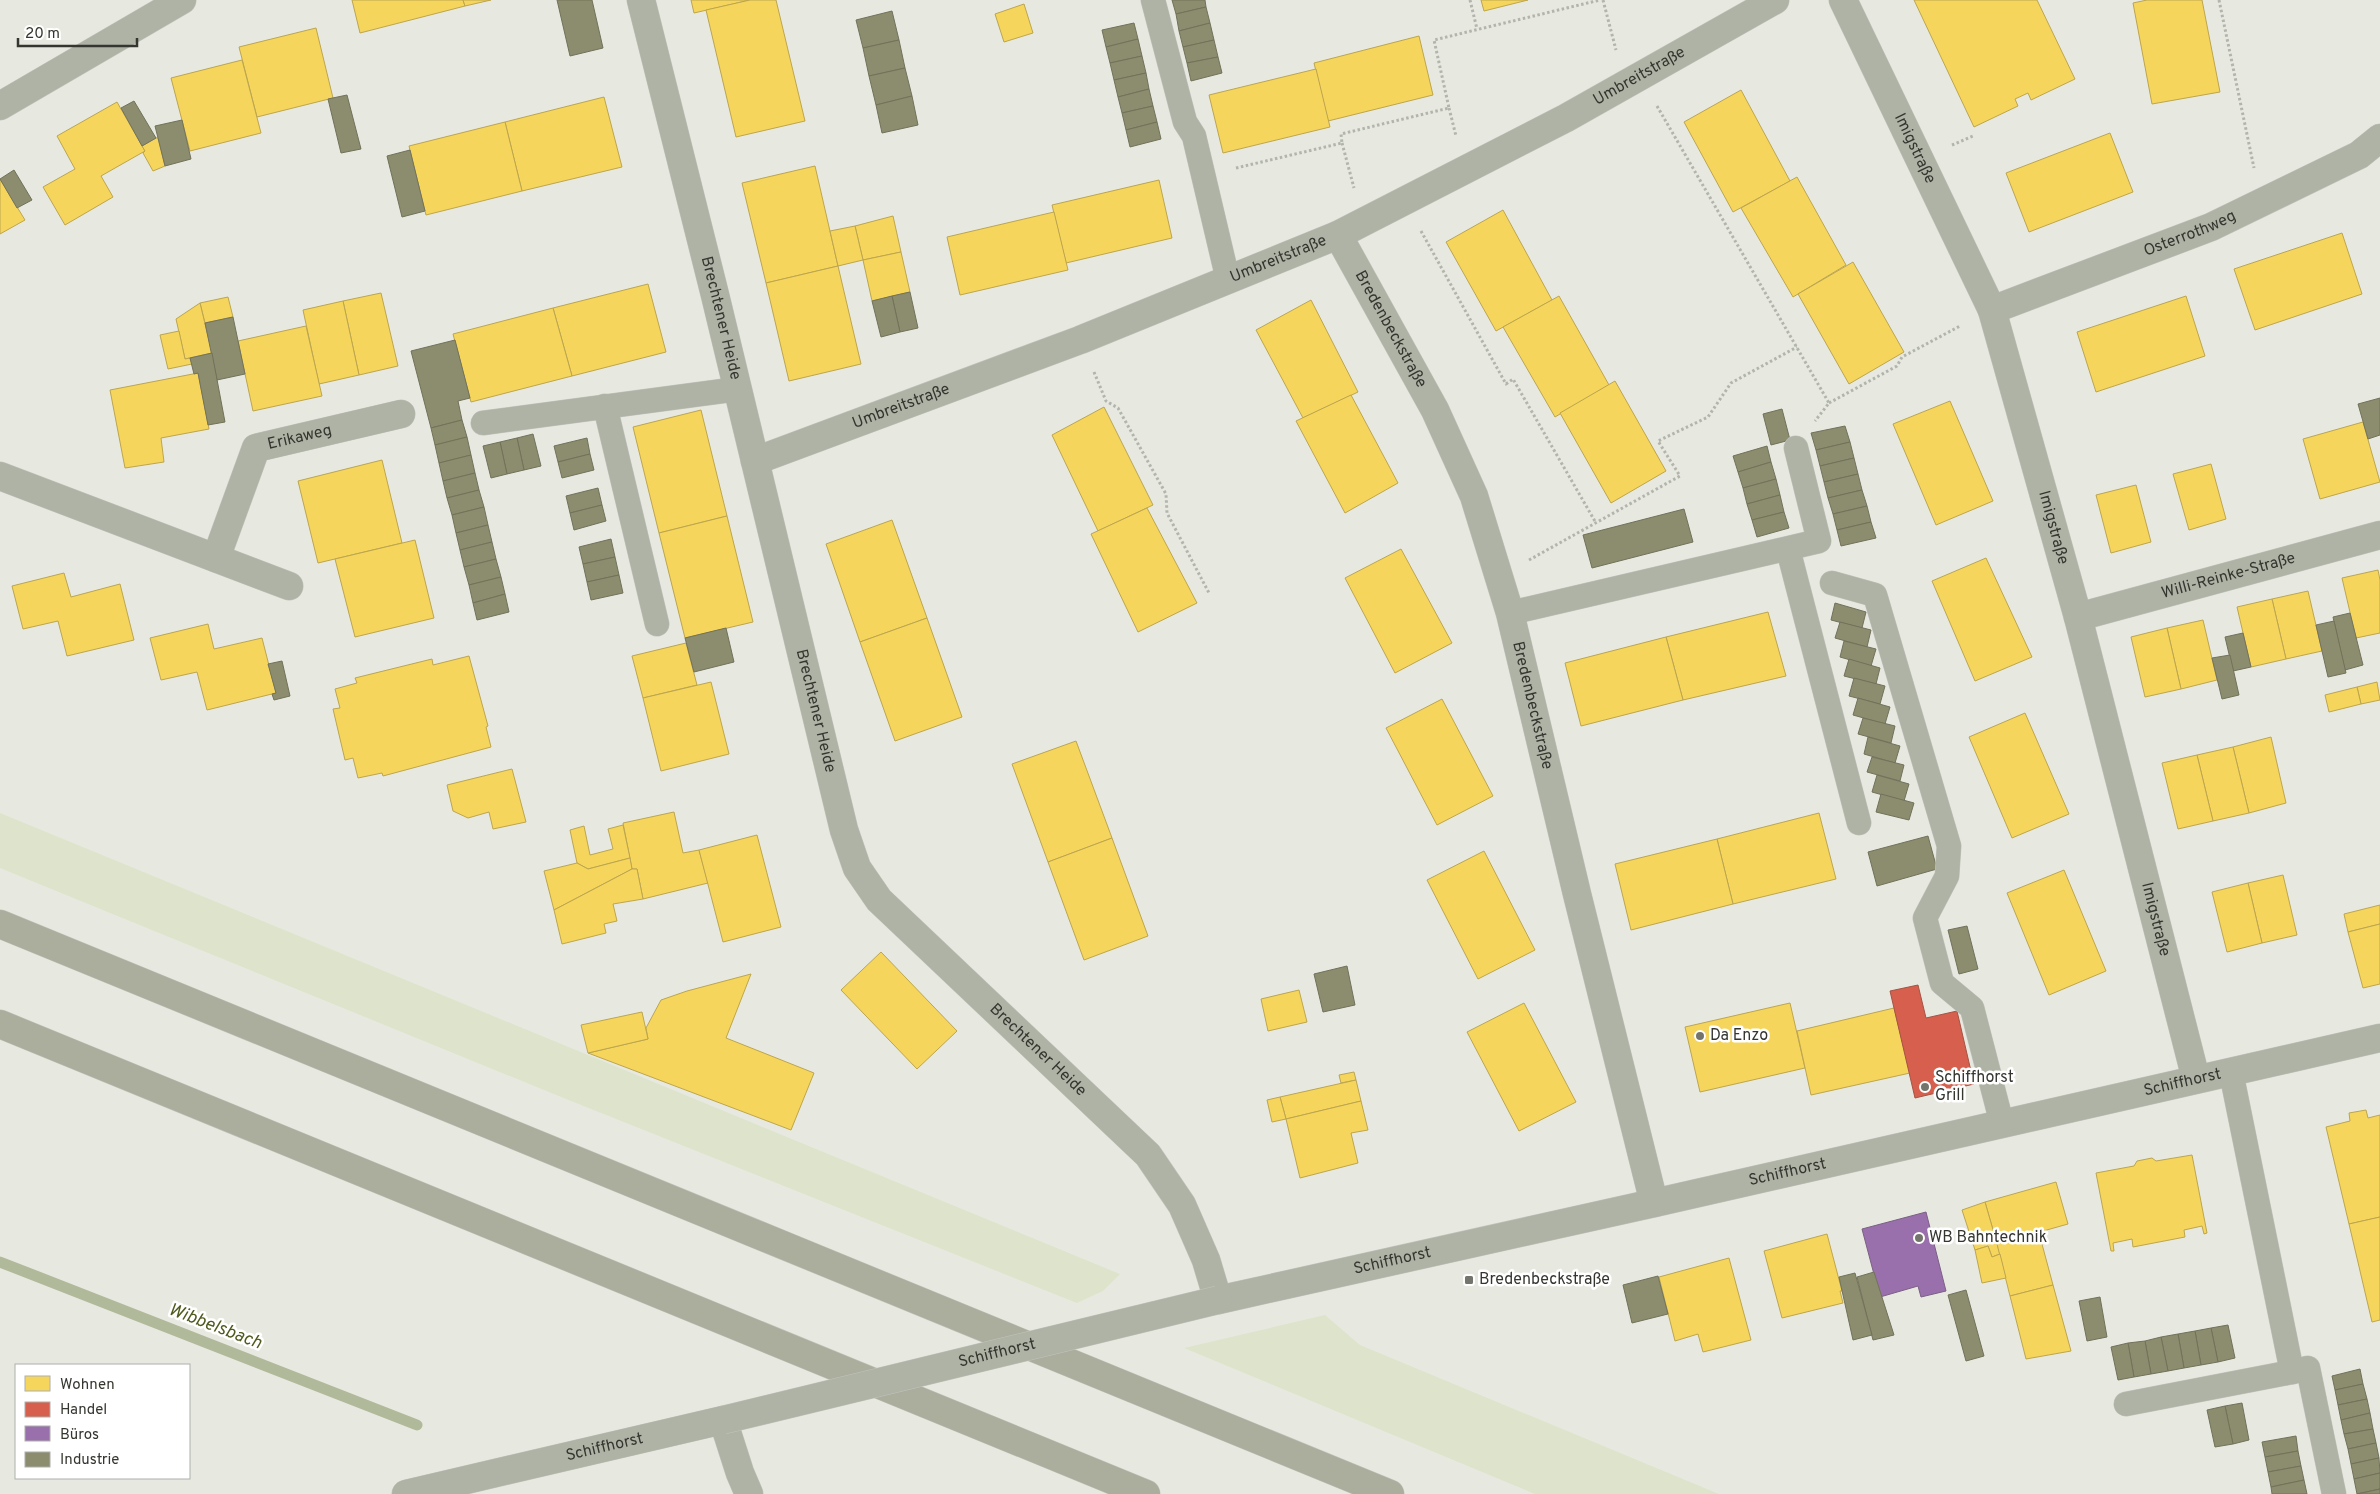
<svg xmlns="http://www.w3.org/2000/svg" width="2380" height="1494" viewBox="0 0 2380 1494" font-family="Overpass,sans-serif">
<style>
.green{fill:#dde4cb}
.homes{fill:#f6d55c;stroke:#bca54e}
.shops{fill:#d6604d;stroke:#a55344}
.offices{fill:#9970ab;stroke:#7b5f86}
.industry{fill:#8c8c6e;stroke:#72725b}
.lines{fill:none;stroke-linecap:round;stroke-linejoin:round}
.stream{stroke:#b1b99b;stroke-width:11}
.service-casing{stroke:#c2c4bd;stroke-width:25}
.minor-casing{stroke:#c2c4bd;stroke-width:29}
.motorway-casing{stroke:#c2c4bd;stroke-width:29}
.path{stroke:#b2b5ab;stroke-width:3;stroke-dasharray:2.5 2.5;stroke-linecap:butt}
.service{stroke:#afb3a6;stroke-width:24}
.minor{stroke:#afb3a6;stroke-width:28}
.motorway{stroke:#abae9d;stroke-width:28}
.minor-bridge-casing{stroke:#c2c4bd;stroke-width:29;stroke-linecap:butt}
.minor-bridge{stroke:#afb3a6;stroke-width:28}
.poi-dot{fill:#73756d;stroke:#fff;stroke-width:2}
.labels{text-anchor:middle;dominant-baseline:central;stroke-width:5;stroke-linejoin:round;paint-order:stroke}
.street-label{font-size:16px;fill:#34362f;stroke:#fff}
.poi-label{font-size:16px;fill:#34362f;stroke:#fff;text-anchor:start}
.water-label{font-size:18px;font-style:italic;fill:#4f5b1e;stroke:#fff}
</style>
<rect width="100%" height="100%" fill="#e7e9e0"/>
<g class="green">
<polygon points="0,813 1120,1274 1103,1291 1077,1303 566,1099 66,895 0,868"/>
<polygon points="1325,1315 1360,1345 1719,1494 1535,1494 1184,1348"/>
</g>
<g class="homes">
<polygon points="352,0 463,0 465,6 360,33"/>
<polygon points="463,0 491,0 465,6"/>
<polygon points="691,0 750,0 694,13"/>
<polygon points="750,0 776,0 805,121 736,137 706,10"/>
<polygon points="1481,0 1528,0 1484,11"/>
<polygon points="1914,0 2037,0 2075,79 2031,100 2028,93 2015,99 2018,106 1974,127"/>
<polygon points="2147,0 2202,0 2220,92 2152,104 2133,3"/>
<polygon points="1024,4 1033,33 1004,42 995,14"/>
<polygon points="316,28 333,98 257,117 239,47"/>
<polygon points="1419,36 1433,95 1328,121 1314,63"/>
<polygon points="242,60 261,133 190,151 171,78"/>
<polygon points="1316,69 1330,127 1223,153 1209,95"/>
<polygon points="1741,90 1790,181 1733,212 1684,122"/>
<polygon points="604,97 622,167 522,191 505,122"/>
<polygon points="117,102 145,151 101,176 113,197 65,225 43,187 75,169 57,136"/>
<polygon points="505,122 522,191 426,215 409,146"/>
<polygon points="2110,133 2133,192 2029,232 2006,173"/>
<polygon points="156,138 158,138 165,166 153,171 143,153 145,151 142,146"/>
<polygon points="815,166 838,266 766,283 742,183"/>
<polygon points="1797,177 1846,265 1793,297 1741,208"/>
<polygon points="0,179 25,220 0,234"/>
<polygon points="1159,180 1172,238 1066,263 1052,205"/>
<polygon points="1503,210 1552,300 1496,331 1446,242"/>
<polygon points="1054,212 1068,270 960,295 947,237"/>
<polygon points="893,216 901,252 863,260 855,226"/>
<polygon points="855,226 863,260 838,266 830,231"/>
<polygon points="2342,233 2362,294 2255,330 2234,269"/>
<polygon points="901,252 910,292 872,301 863,260"/>
<polygon points="1853,262 1904,352 1849,384 1798,294"/>
<polygon points="838,266 861,364 789,381 766,283"/>
<polygon points="648,284 666,352 572,376 553,308"/>
<polygon points="381,293 398,366 359,375 343,301"/>
<polygon points="1559,296 1609,385 1555,417 1503,327"/>
<polygon points="2186,296 2205,356 2096,392 2077,332"/>
<polygon points="228,297 233,317 205,323 200,303"/>
<polygon points="1311,300 1358,392 1303,418 1256,330"/>
<polygon points="343,301 359,375 319,384 303,310"/>
<polygon points="200,303 212,353 185,359 176,319"/>
<polygon points="553,308 572,376 471,402 453,334"/>
<polygon points="306,326 322,396 253,411 238,341"/>
<polygon points="179,331 185,359 190,358 192,364 168,369 160,335"/>
<polygon points="198,373 209,429 161,438 164,462 125,468 110,390"/>
<polygon points="1615,381 1666,471 1611,503 1560,413"/>
<polygon points="1351,395 1398,483 1345,513 1296,421"/>
<polygon points="1950,401 1993,501 1936,525 1893,424"/>
<polygon points="1104,407 1153,505 1098,531 1052,435"/>
<polygon points="701,410 727,516 659,533 633,427"/>
<polygon points="2363,422 2380,482 2320,499 2303,439"/>
<polygon points="382,460 402,543 318,563 298,481"/>
<polygon points="2211,464 2226,519 2189,530 2173,474"/>
<polygon points="2136,485 2151,542 2111,553 2096,495"/>
<polygon points="1147,508 1197,603 1138,632 1091,534"/>
<polygon points="727,516 753,622 685,638 659,533"/>
<polygon points="892,520 927,618 860,642 826,544"/>
<polygon points="415,540 434,618 355,637 335,559"/>
<polygon points="1401,549 1452,643 1395,673 1345,578"/>
<polygon points="1986,558 2032,657 1975,681 1932,581"/>
<polygon points="2378,570 2380,580 2380,633 2356,638 2342,578"/>
<polygon points="64,573 71,597 120,584 134,640 67,656 58,621 23,629 12,586"/>
<polygon points="2308,591 2322,651 2286,659 2272,599"/>
<polygon points="2272,599 2286,659 2251,667 2237,607"/>
<polygon points="1768,612 1786,676 1683,700 1666,637"/>
<polygon points="927,618 962,717 895,741 860,642"/>
<polygon points="2203,620 2217,680 2181,689 2167,628"/>
<polygon points="208,624 214,649 262,638 276,693 207,710 197,672 161,680 150,638"/>
<polygon points="2167,628 2181,689 2145,697 2131,637"/>
<polygon points="1666,637 1683,700 1581,726 1565,663"/>
<polygon points="686,643 697,685 643,698 632,656"/>
<polygon points="469,656 488,726 486,727 491,747 383,776 382,773 358,778 353,758 345,760 333,709 340,708 335,689 357,683 355,678 432,659 433,665"/>
<polygon points="711,682 729,754 661,771 643,698"/>
<polygon points="2377,682 2380,700 2361,704 2357,687"/>
<polygon points="2357,687 2361,704 2329,712 2325,695"/>
<polygon points="1442,699 1493,796 1437,825 1386,728"/>
<polygon points="2025,713 2069,814 2012,838 1969,737"/>
<polygon points="2271,737 2286,803 2249,813 2233,747"/>
<polygon points="1076,741 1112,838 1048,862 1012,764"/>
<polygon points="2233,747 2249,813 2213,821 2197,755"/>
<polygon points="2197,755 2213,821 2178,829 2162,763"/>
<polygon points="512,769 526,822 493,829 489,812 468,818 453,811 447,785"/>
<polygon points="674,812 683,853 699,850 708,883 643,899 637,869 632,869 623,823"/>
<polygon points="1819,813 1836,879 1733,904 1717,839"/>
<polygon points="623,825 630,858 588,869 577,863 570,830 584,826 590,855 613,849 608,829"/>
<polygon points="757,835 781,927 723,942 699,850"/>
<polygon points="1112,838 1148,936 1084,960 1048,862"/>
<polygon points="1717,839 1733,904 1631,930 1615,864"/>
<polygon points="1484,851 1535,950 1478,979 1427,880"/>
<polygon points="630,858 632,869 554,910 544,871 577,863 588,869"/>
<polygon points="632,869 637,869 643,899 613,904 617,921 604,924 606,933 562,944 554,910"/>
<polygon points="2064,870 2106,971 2049,995 2007,893"/>
<polygon points="2283,875 2297,935 2262,943 2248,883"/>
<polygon points="2248,883 2262,943 2227,952 2212,892"/>
<polygon points="2380,905 2380,924 2348,932 2344,914"/>
<polygon points="2380,924 2380,984 2363,988 2348,932"/>
<polygon points="881,952 957,1031 917,1069 841,990"/>
<polygon points="751,974 726,1038 814,1073 791,1130 588,1053 648,1039 646,1028 661,1000 687,991"/>
<polygon points="1299,990 1307,1022 1268,1031 1261,999"/>
<polygon points="1524,1003 1576,1102 1519,1131 1467,1032"/>
<polygon points="1790,1003 1805,1068 1700,1092 1685,1027"/>
<polygon points="1894,1008 1910,1073 1811,1095 1797,1031"/>
<polygon points="642,1012 648,1039 588,1053 581,1025"/>
<polygon points="1354,1072 1356,1080 1341,1083 1339,1075"/>
<polygon points="1356,1080 1361,1101 1286,1119 1280,1097"/>
<polygon points="1280,1097 1286,1119 1272,1122 1267,1100"/>
<polygon points="1361,1101 1368,1130 1351,1133 1358,1163 1300,1178 1286,1119"/>
<polygon points="2366,1110 2368,1118 2380,1115 2380,1217 2349,1224 2326,1127 2350,1121 2349,1113"/>
<polygon points="2192,1155 2207,1233 2204,1234 2202,1226 2184,1230 2185,1237 2133,1247 2132,1239 2113,1243 2114,1251 2111,1251 2096,1173 2134,1166 2137,1161 2152,1158 2156,1161"/>
<polygon points="2056,1182 2068,1224 1997,1244 1985,1202"/>
<polygon points="1985,1202 2000,1254 1992,1257 1988,1246 1975,1250 1962,1210"/>
<polygon points="2380,1217 2380,1320 2372,1322 2349,1224"/>
<polygon points="2039,1233 2053,1285 2010,1296 1997,1244"/>
<polygon points="1827,1234 1842,1291 1840,1291 1843,1303 1782,1318 1764,1251"/>
<polygon points="1988,1246 1992,1257 2000,1254 2006,1278 1982,1283 1975,1250"/>
<polygon points="1729,1258 1751,1340 1703,1352 1698,1334 1675,1341 1659,1277"/>
<polygon points="2053,1285 2071,1351 2026,1359 2010,1296"/>
</g>
<polygon class="shops" points="1918,985 1926,1018 1957,1011 1974,1084 1915,1098 1890,991"/>
<polygon class="offices" points="1926,1212 1946,1291 1921,1297 1918,1286 1880,1297 1862,1229"/>
<g class="industry">
<polygon points="557,0 592,0 603,48 570,56"/>
<polygon points="1172,0 1205,0 1206,7 1176,14"/>
<polygon points="1206,7 1210,23 1179,31 1176,14"/>
<polygon points="892,11 899,40 863,48 856,20"/>
<polygon points="1134,23 1138,39 1106,47 1102,30"/>
<polygon points="1210,23 1214,40 1183,47 1179,31"/>
<polygon points="1138,39 1142,56 1110,63 1106,47"/>
<polygon points="899,40 905,68 869,76 863,48"/>
<polygon points="1214,40 1218,57 1187,63 1183,47"/>
<polygon points="1142,56 1146,73 1114,80 1110,63"/>
<polygon points="1218,57 1222,73 1191,81 1187,63"/>
<polygon points="905,68 912,96 876,105 869,76"/>
<polygon points="1146,73 1149,89 1118,97 1114,80"/>
<polygon points="1149,89 1153,106 1122,113 1118,97"/>
<polygon points="347,95 361,149 341,153 328,99"/>
<polygon points="912,96 918,125 882,133 876,105"/>
<polygon points="134,101 156,138 142,146 121,108"/>
<polygon points="1153,106 1157,122 1126,130 1122,113"/>
<polygon points="182,120 191,159 165,166 155,126"/>
<polygon points="1157,122 1161,139 1130,147 1126,130"/>
<polygon points="410,150 425,211 402,217 387,156"/>
<polygon points="14,170 32,200 17,208 0,179"/>
<polygon points="910,292 918,328 900,332 892,296"/>
<polygon points="892,296 900,332 881,337 872,301"/>
<polygon points="233,317 245,374 217,380 205,323"/>
<polygon points="455,340 470,398 458,401 462,420 431,428 411,351"/>
<polygon points="212,353 225,422 208,425 198,373 194,374 190,358"/>
<polygon points="2380,398 2380,435 2368,439 2358,404"/>
<polygon points="1782,409 1790,440 1771,445 1763,414"/>
<polygon points="462,420 467,437 435,445 431,428"/>
<polygon points="1845,426 1850,442 1816,450 1811,433"/>
<polygon points="533,434 541,466 524,470 517,438"/>
<polygon points="467,437 471,455 439,463 435,445"/>
<polygon points="517,438 524,470 507,474 500,442"/>
<polygon points="587,438 590,454 558,462 554,446"/>
<polygon points="500,442 507,474 491,478 483,446"/>
<polygon points="1850,442 1854,458 1820,466 1816,450"/>
<polygon points="1767,446 1771,462 1738,472 1733,456"/>
<polygon points="590,454 594,470 562,478 558,462"/>
<polygon points="471,455 475,473 443,481 439,463"/>
<polygon points="1854,458 1858,474 1824,482 1820,466"/>
<polygon points="1771,462 1776,479 1743,488 1738,472"/>
<polygon points="475,473 479,490 447,498 443,481"/>
<polygon points="1858,474 1862,490 1828,498 1824,482"/>
<polygon points="1776,479 1780,495 1747,504 1743,488"/>
<polygon points="598,488 602,505 570,513 566,496"/>
<polygon points="479,490 484,507 452,515 447,498"/>
<polygon points="1862,490 1867,506 1833,514 1828,498"/>
<polygon points="1780,495 1784,512 1752,520 1747,504"/>
<polygon points="602,505 606,521 574,530 570,513"/>
<polygon points="1867,506 1871,522 1837,530 1833,514"/>
<polygon points="484,507 488,525 456,533 452,515"/>
<polygon points="1684,509 1693,542 1592,568 1583,535"/>
<polygon points="1784,512 1789,528 1757,537 1752,520"/>
<polygon points="1871,522 1876,538 1841,546 1837,530"/>
<polygon points="488,525 492,542 460,550 456,533"/>
<polygon points="611,539 615,557 583,564 579,547"/>
<polygon points="492,542 496,559 464,567 460,550"/>
<polygon points="615,557 619,575 587,582 583,564"/>
<polygon points="496,559 501,577 469,585 464,567"/>
<polygon points="619,575 623,593 591,600 587,582"/>
<polygon points="501,577 505,594 473,603 469,585"/>
<polygon points="505,594 509,612 477,620 473,603"/>
<polygon points="1835,603 1866,612 1862,628 1831,620"/>
<polygon points="2350,613 2363,665 2345,670 2333,617"/>
<polygon points="2334,621 2346,673 2328,677 2316,625"/>
<polygon points="1840,622 1871,630 1867,647 1835,638"/>
<polygon points="726,628 734,662 694,672 685,638"/>
<polygon points="2243,633 2251,667 2233,671 2225,637"/>
<polygon points="1844,641 1876,649 1871,666 1840,657"/>
<polygon points="2230,655 2239,695 2222,699 2212,658"/>
<polygon points="1849,659 1880,668 1876,684 1844,676"/>
<polygon points="282,661 290,696 274,700 272,694 276,693 268,664"/>
<polygon points="1854,678 1885,686 1880,704 1849,696"/>
<polygon points="1858,698 1890,707 1885,724 1853,715"/>
<polygon points="1863,718 1895,726 1891,743 1858,734"/>
<polygon points="1868,737 1900,746 1895,763 1864,754"/>
<polygon points="1872,757 1904,765 1900,781 1867,772"/>
<polygon points="1877,775 1909,784 1904,801 1872,792"/>
<polygon points="1881,794 1914,803 1909,820 1876,812"/>
<polygon points="1928,836 1937,869 1877,886 1868,852"/>
<polygon points="1967,926 1978,969 1959,974 1948,930"/>
<polygon points="1347,966 1355,1005 1323,1012 1314,974"/>
<polygon points="1874,1272 1894,1335 1873,1340 1857,1277"/>
<polygon points="1855,1273 1872,1335 1853,1340 1839,1277"/>
<polygon points="1658,1276 1668,1314 1632,1323 1623,1285"/>
<polygon points="1966,1290 1984,1356 1966,1361 1948,1295"/>
<polygon points="2100,1297 2107,1337 2087,1341 2079,1301"/>
<polygon points="2228,1325 2235,1358 2218,1362 2211,1328"/>
<polygon points="2211,1328 2218,1362 2201,1365 2195,1331"/>
<polygon points="2195,1331 2201,1365 2184,1368 2178,1334"/>
<polygon points="2178,1334 2184,1368 2168,1371 2161,1337"/>
<polygon points="2161,1337 2168,1371 2151,1374 2145,1341"/>
<polygon points="2145,1341 2151,1374 2134,1377 2128,1343"/>
<polygon points="2128,1343 2134,1377 2118,1380 2111,1347"/>
<polygon points="2360,1369 2363,1384 2335,1390 2332,1376"/>
<polygon points="2363,1384 2367,1399 2338,1405 2335,1390"/>
<polygon points="2367,1399 2370,1413 2341,1420 2338,1405"/>
<polygon points="2242,1403 2249,1440 2233,1444 2225,1406"/>
<polygon points="2225,1406 2233,1444 2215,1447 2207,1410"/>
<polygon points="2370,1413 2373,1429 2344,1434 2341,1420"/>
<polygon points="2373,1429 2376,1443 2348,1449 2344,1434"/>
<polygon points="2296,1436 2298,1451 2265,1457 2262,1442"/>
<polygon points="2376,1443 2379,1458 2351,1464 2348,1449"/>
<polygon points="2298,1451 2301,1466 2268,1472 2265,1457"/>
<polygon points="2379,1458 2380,1473 2354,1479 2351,1464"/>
<polygon points="2301,1466 2304,1480 2271,1487 2268,1472"/>
<polygon points="2380,1473 2380,1489 2357,1494 2354,1479"/>
<polygon points="2304,1480 2307,1494 2272,1494 2271,1487"/>
<polygon points="2380,1489 2380,1494 2357,1494"/>
</g>
<g class="lines">
<polyline class="stream" points="0,1262 417,1425"/>
<defs>
<g id="service">
<polyline points="1153,0 1185,122 1194,136 1228,280"/>
<polyline points="605,406 657,624"/>
<polyline points="483,423 738,389"/>
<polyline points="1788,549 1859,823"/>
<polyline points="1832,583 1875,595 1949,846 1947,876 1925,918 1942,983 1972,1008 2002,1124"/>
<polyline points="1510,613 1819,541 1796,448"/>
<polyline points="2292,1372 2308,1368 2334,1494"/>
<polyline points="2126,1404 2292,1372 2231,1072"/>
</g>
<g id="minor">
<path id="s1" d="M641 0 715 295 844 830 857 868 879 900 1148 1155 1182 1205 1206 1260 1218 1300 1654 1203 2380 1038"/>
<path id="s2" d="M1843 0 1992 310 2078 617 2196 1079"/>
<polyline points="0,106 182,0"/>
<path id="s3" d="M1338 235 1435 410 1474 496 1510 613 1577 894 1654 1203"/>
<path id="s4" d="M1992 310 2211 227 2359 155 2380 138"/>
<path id="s5" d="M755 461 1080 340 1338 235 1566 118 1775 0"/>
<polyline points="0,476 289,586"/>
<path id="s6" d="M216 558 256 448 401 414"/>
<path id="s7" d="M2078 617 2380 535"/>
<path id="s8" d="M406 1494 723 1420 740 1473 749 1494"/>
</g>
<g id="motorway">
<polyline points="0,924 1390,1494"/>
<polyline points="0,1024 1146,1494"/>
</g>
</defs>
<use href="#service" class="service-casing"/>
<use href="#minor" class="minor-casing"/>
<use href="#motorway" class="motorway-casing"/>
<g class="path">
<polyline points="1470,0 1477,29"/>
<polyline points="1603,0 1616,50"/>
<polyline points="2219,0 2254,168"/>
<polyline points="1657,106 1829,403 1815,421"/>
<polyline points="1449,108 1456,136"/>
<polyline points="1342,143 1354,188"/>
<polyline points="1952,145 1973,136"/>
<polyline points="1236,168 1342,143 1341,134 1449,108 1434,40 1600,0"/>
<polyline points="1421,231 1506,384 1513,379 1596,523"/>
<polyline points="1094,372 1106,401 1118,408 1166,494 1167,513 1209,593"/>
<polyline points="1829,403 1897,366 1902,357 1960,326"/>
<polyline points="1529,560 1680,476 1658,441 1708,417 1731,383 1797,347"/>
</g>
<use href="#service" class="service"/>
<use href="#minor" class="minor"/>
<use href="#motorway" class="motorway"/>
<defs>
<g id="minor-bridge">
<path id="s9" d="M723 1420 1218 1300"/>
</g>
</defs>
<use href="#minor-bridge" class="minor-bridge-casing"/>
<use href="#minor-bridge" class="minor-bridge"/>
</g>
<g class="poi-dot">
<circle cx="1700" cy="1036" r="5"/>
<circle cx="1925" cy="1087" r="5"/>
<circle cx="1919" cy="1238" r="5"/>
<rect x="1464" y="1275" width="10" height="10" rx="2.5"/>
</g>
<g class="labels">
<g class="street-label">
<text stroke="none"><textPath href="#s5" startOffset="966">Umbreitstraße</textPath></text>
<text stroke="none"><textPath href="#s2" startOffset="165">Imigstraße</textPath></text>
<text stroke="none"><textPath href="#s4" startOffset="212">Osterrothweg</textPath></text>
<text stroke="none"><textPath href="#s5" startOffset="561">Umbreitstraße</textPath></text>
<text stroke="none"><textPath href="#s1" startOffset="328">Brechtener Heide</textPath></text>
<text stroke="none"><textPath href="#s3" startOffset="108">Bredenbeckstraße</textPath></text>
<text stroke="none"><textPath href="#s5" startOffset="156">Umbreitstraße</textPath></text>
<text stroke="none"><textPath href="#s6" startOffset="162">Erikaweg</textPath></text>
<text stroke="none"><textPath href="#s2" startOffset="570">Imigstraße</textPath></text>
<text stroke="none"><textPath href="#s7" startOffset="156">Willi-Reinke-Straße</textPath></text>
<text stroke="none"><textPath href="#s3" startOffset="512">Bredenbeckstraße</textPath></text>
<text stroke="none"><textPath href="#s1" startOffset="732">Brechtener Heide</textPath></text>
<text stroke="none"><textPath href="#s2" startOffset="975">Imigstraße</textPath></text>
<text stroke="none"><textPath href="#s1" startOffset="1152">Brechtener Heide</textPath></text>
<text stroke="none"><textPath href="#s1" startOffset="2455">Schiffhorst</textPath></text>
<text stroke="none"><textPath href="#s1" startOffset="2050">Schiffhorst</textPath></text>
<text stroke="none"><textPath href="#s1" startOffset="1645">Schiffhorst</textPath></text>
<text stroke="none"><textPath href="#s9" startOffset="282">Schiffhorst</textPath></text>
<text stroke="none"><textPath href="#s8" startOffset="204">Schiffhorst</textPath></text>
</g>
<g class="poi-label">
<text x="1710" y="1036">Da Enzo</text>
<text x="1935" y="1078">Schiffhorst<tspan x="1935" dy="18">Grill</tspan></text>
<text x="1929" y="1238">WB Bahntechnik</text>
<text x="1479" y="1280">Bredenbeckstraße</text>
</g>
<g class="water-label">
<text transform="translate(215 1327) rotate(21)">Wibbelsbach</text>
</g>
</g>
<rect x="15" y="1364" width="175" height="115" fill="#ffffff" stroke="#aeafac"/>
<rect x="25" y="1376" width="25" height="15" fill="#f6d55c" stroke="#aeafac"/>
<text x="60" y="1389" font-size="15" fill="#34362f">Wohnen</text>
<rect x="25" y="1402" width="25" height="15" fill="#d6604d" stroke="#aeafac"/>
<text x="60" y="1414" font-size="15" fill="#34362f">Handel</text>
<rect x="25" y="1426" width="25" height="15" fill="#9970ab" stroke="#aeafac"/>
<text x="60" y="1439" font-size="15" fill="#34362f">Büros</text>
<rect x="25" y="1452" width="25" height="15" fill="#8c8c6e" stroke="#aeafac"/>
<text x="60" y="1464" font-size="15" fill="#34362f">Industrie</text>
<path d="M18 38v8h119v-8" fill="none" stroke="#34362f" stroke-width="2.5"/>
<text x="25" y="38" font-size="15" fill="#34362f" stroke="#ffffff" stroke-width="4" paint-order="stroke">20 m</text>
</svg>
